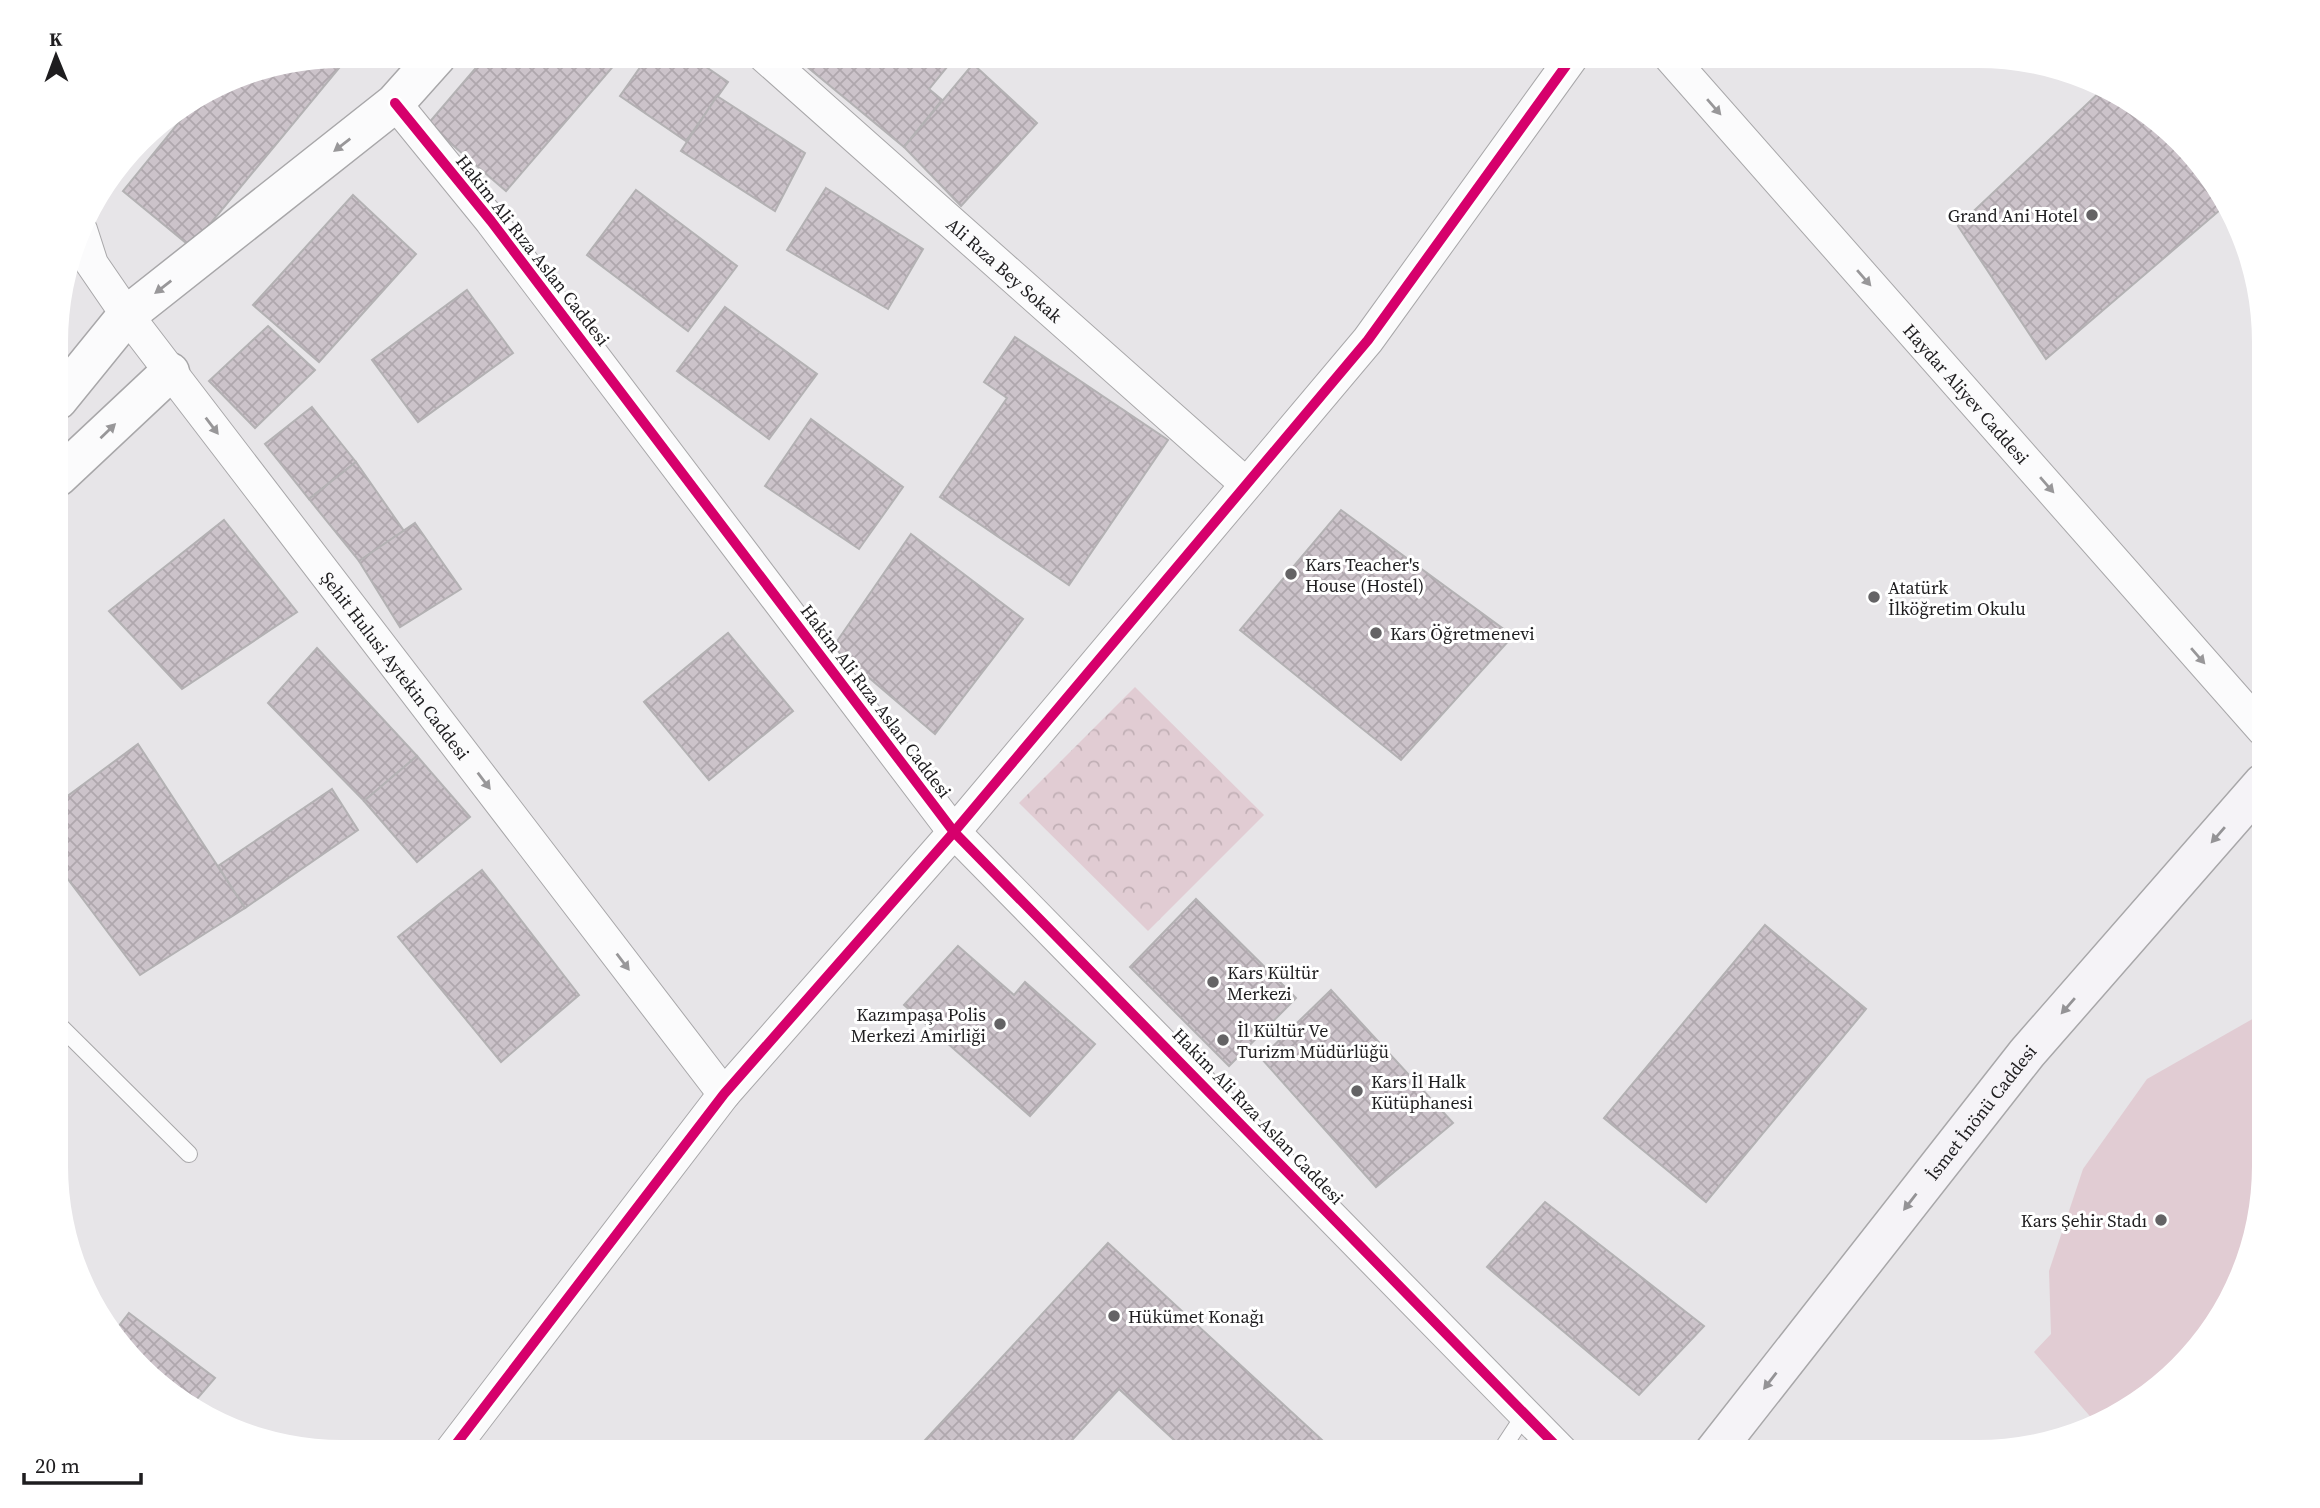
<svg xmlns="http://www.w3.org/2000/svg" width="2320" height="1508" viewBox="0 0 2320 1508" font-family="'Source Serif 4',serif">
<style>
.grass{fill:#e1ccd3}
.park{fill:url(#park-crowns)}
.building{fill:url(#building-cross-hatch);stroke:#b3b1b3;stroke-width:2}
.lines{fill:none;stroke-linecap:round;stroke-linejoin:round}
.service-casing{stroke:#a8a7a9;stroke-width:18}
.minor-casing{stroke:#a8a7a9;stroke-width:34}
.tertiary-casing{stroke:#a8a7a9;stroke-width:41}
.secondary-casing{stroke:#a8a7a9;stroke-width:41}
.service{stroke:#fbfbfc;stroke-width:16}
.minor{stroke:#fbfbfc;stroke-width:32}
.tertiary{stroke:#fbfbfc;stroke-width:38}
.secondary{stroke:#f5f3f7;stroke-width:38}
.cycleway-casing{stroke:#fff;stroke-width:15}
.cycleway{stroke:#d6006c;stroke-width:10}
.oneway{fill:#989799}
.oneway2{fill:#949396}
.poi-dot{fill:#646365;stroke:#fff;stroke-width:2.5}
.labels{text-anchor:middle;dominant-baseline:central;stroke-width:6;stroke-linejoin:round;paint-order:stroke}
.poi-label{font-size:18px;fill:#1e1d1f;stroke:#fff;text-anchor:start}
.street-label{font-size:18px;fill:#1e1d1f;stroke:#fff}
</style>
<defs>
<pattern id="park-crowns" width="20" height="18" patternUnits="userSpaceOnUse" patternTransform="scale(1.75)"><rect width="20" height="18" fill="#e1ccd3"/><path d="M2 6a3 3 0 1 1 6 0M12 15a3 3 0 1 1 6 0" fill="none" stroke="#c1afb5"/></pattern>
<pattern id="building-cross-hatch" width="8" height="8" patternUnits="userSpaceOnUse" patternTransform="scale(1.75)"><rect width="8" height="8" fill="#ccc3ca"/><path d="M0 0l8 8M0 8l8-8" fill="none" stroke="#afa7ad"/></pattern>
</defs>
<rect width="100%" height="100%" fill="#e7e5e8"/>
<polygon class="grass" points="2263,1013 2263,1184 2249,1257 2215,1325 2120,1414 2095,1422 2034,1352 2051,1334 2049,1271 2083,1169 2147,1079"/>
<polygon class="park" points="1135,687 1264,815 1148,931 1019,803"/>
<g class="building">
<polygon points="343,56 349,56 191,247 123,191 197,100 233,78"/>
<polygon points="486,56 622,56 506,191 428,124"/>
<polygon points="648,56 690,56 728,82 686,141 620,96"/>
<polygon points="794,56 956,56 929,89 942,100 904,147"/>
<polygon points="973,64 1037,123 961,206 904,147"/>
<polygon points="2104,88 2137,105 2226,200 2227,204 2046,359 1958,226"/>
<polygon points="717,96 805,153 775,211 681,151"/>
<polygon points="826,188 923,249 888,309 787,250"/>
<polygon points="636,190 737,266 688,331 587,255"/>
<polygon points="353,195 416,254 319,362 253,305"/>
<polygon points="467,290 513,353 418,422 372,360"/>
<polygon points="725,307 817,374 769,439 677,371"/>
<polygon points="268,326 315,370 255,428 209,381"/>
<polygon points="1015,337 1168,440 1069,585 940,497 1007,398 984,382"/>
<polygon points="312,407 356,462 309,499 265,444"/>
<polygon points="811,419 903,487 859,549 765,486"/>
<polygon points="356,462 404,531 359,561 309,499"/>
<polygon points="1341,510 1513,636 1401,760 1240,630"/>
<polygon points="224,520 297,612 182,689 109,611"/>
<polygon points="415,523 461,589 400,627 359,561"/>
<polygon points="911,534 1023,619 935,734 833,647"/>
<polygon points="728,633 793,711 709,780 644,702"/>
<polygon points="317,648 417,756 364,801 268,703"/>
<polygon points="138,744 245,908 140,975 58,866 58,803"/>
<polygon points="417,756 470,817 417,862 364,801"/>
<polygon points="332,789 358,830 245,908 218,866"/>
<polygon points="482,870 579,995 501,1062 398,937"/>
<polygon points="1196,899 1296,998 1229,1066 1130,967"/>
<polygon points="1765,925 1866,1009 1706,1202 1604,1118"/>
<polygon points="958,946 1014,995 1025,982 1095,1044 1030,1116 904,1005"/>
<polygon points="1331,990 1453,1123 1376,1187 1261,1058"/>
<polygon points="1545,1202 1704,1326 1639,1395 1487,1267"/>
<polygon points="1108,1243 1335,1452 1187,1452 1119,1389 1061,1452 914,1452"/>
<polygon points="129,1313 215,1378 190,1407 183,1403 115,1331"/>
</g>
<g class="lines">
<defs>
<g id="service">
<polyline points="58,1024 189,1154"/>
<polyline points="1500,1452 1525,1414"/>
</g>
<g id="minor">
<path id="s1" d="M764 56 1246 484"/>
<path id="s2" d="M1669 56 2263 730"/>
<polyline points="395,103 491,221 954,832 1562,1452"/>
<path id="s3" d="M81 230 92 264 127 315 724 1094"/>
<polyline points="450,1452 724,1094 954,832 1368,340 1573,56"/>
</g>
<g id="tertiary">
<polyline points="58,400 127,315 395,103 437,56"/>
<polyline points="58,477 170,372"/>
</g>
<g id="secondary">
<path id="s4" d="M1714 1452 2027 1053 2263 783"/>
</g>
</defs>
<use href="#service" class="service-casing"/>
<use href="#minor" class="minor-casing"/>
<use href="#tertiary" class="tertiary-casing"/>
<use href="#secondary" class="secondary-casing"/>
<use href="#service" class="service"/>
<use href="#minor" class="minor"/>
<use href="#tertiary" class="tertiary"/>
<use href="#secondary" class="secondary"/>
<defs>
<g id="cycleway">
<polyline points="395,103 491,221 954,832 1562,1452"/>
<polyline points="450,1452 724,1094 954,832 1368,340 1573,56"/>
</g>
</defs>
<use href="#cycleway" class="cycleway-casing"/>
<use href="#cycleway" class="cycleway"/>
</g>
<defs><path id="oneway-solid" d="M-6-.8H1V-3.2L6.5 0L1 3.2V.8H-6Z" transform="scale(1.75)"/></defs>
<g class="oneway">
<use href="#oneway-solid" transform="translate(1714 107) rotate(49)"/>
<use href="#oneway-solid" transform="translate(342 145) rotate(142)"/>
<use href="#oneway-solid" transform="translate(1864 278) rotate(49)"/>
<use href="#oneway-solid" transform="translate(163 287) rotate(142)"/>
<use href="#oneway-solid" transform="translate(212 426) rotate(53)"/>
<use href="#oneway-solid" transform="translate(108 431) rotate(-44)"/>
<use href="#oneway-solid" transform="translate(2047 485) rotate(49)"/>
<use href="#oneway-solid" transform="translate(2198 656) rotate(49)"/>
<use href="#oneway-solid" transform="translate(484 781) rotate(53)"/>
<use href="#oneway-solid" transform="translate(623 962) rotate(53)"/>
</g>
<g class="oneway2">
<use href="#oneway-solid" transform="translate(2218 835) rotate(131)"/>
<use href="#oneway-solid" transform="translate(2068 1006) rotate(131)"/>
<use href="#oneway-solid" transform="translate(1910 1202) rotate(128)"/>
<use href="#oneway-solid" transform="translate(1770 1381) rotate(128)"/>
</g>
<g class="poi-dot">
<circle cx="2092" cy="215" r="7"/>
<circle cx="1291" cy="574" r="7"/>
<circle cx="1874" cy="597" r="7"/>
<circle cx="1376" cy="633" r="7"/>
<circle cx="1213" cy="982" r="7"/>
<circle cx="1000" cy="1024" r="7"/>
<circle cx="1223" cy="1040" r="7"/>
<circle cx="1357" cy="1091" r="7"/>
<circle cx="2161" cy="1220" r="7"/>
<circle cx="1114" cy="1316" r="7"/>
</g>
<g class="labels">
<g class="poi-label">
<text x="2078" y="215" text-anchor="end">Grand Ani Hotel</text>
<text x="1305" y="564">Kars Teacher's<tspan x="1305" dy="21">House (Hostel)</tspan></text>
<text x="1888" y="587">Atatürk<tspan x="1888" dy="21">İlköğretim Okulu</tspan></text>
<text x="1390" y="633">Kars Öğretmenevi</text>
<text x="1227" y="972">Kars Kültür<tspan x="1227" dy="21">Merkezi</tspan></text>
<text x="986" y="1014" text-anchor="end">Kazımpaşa Polis<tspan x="986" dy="21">Merkezi Amirliği</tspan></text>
<text x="1237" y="1030">İl Kültür Ve<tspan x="1237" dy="21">Turizm Müdürlüğü</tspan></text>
<text x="1371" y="1081">Kars İl Halk<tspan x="1371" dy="21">Kütüphanesi</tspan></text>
<text x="2147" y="1220" text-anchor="end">Kars Şehir Stadı</text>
<text x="1128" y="1316">Hükümet Konağı</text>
</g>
<g class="street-label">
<text transform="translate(533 250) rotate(52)">Hakim Ali Rıza Aslan Caddesi</text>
<text stroke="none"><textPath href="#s1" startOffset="322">Ali Rıza Bey Sokak</textPath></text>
<text stroke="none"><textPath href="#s2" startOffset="450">Haydar Aliyev Caddesi</textPath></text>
<text stroke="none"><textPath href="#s3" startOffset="539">Şehit Hulusi Aytekin Caddesi</textPath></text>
<text transform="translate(876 701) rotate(53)">Hakim Ali Rıza Aslan Caddesi</text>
<text stroke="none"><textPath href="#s4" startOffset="432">İsmet İnönü Caddesi</textPath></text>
<text transform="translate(1258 1116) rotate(46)">Hakim Ali Rıza Aslan Caddesi</text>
</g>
</g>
<path d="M0 0H2320V1508H0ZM342 68H1978A274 274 0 0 1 2252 342V1166A274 274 0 0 1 1978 1440H342A274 274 0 0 1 68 1166V342A274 274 0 0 1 342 68Z" fill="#fff" fill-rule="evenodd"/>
<g transform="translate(56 56) rotate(359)" stroke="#ffffff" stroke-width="5" paint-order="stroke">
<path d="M0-5L12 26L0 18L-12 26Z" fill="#1e1d1f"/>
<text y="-10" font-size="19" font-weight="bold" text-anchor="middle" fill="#1e1d1f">K</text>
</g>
<path d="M24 1473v10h117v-10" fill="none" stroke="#1e1d1f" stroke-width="3.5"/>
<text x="35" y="1473" font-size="21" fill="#1e1d1f" stroke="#ffffff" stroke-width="5" paint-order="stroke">20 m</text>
</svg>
